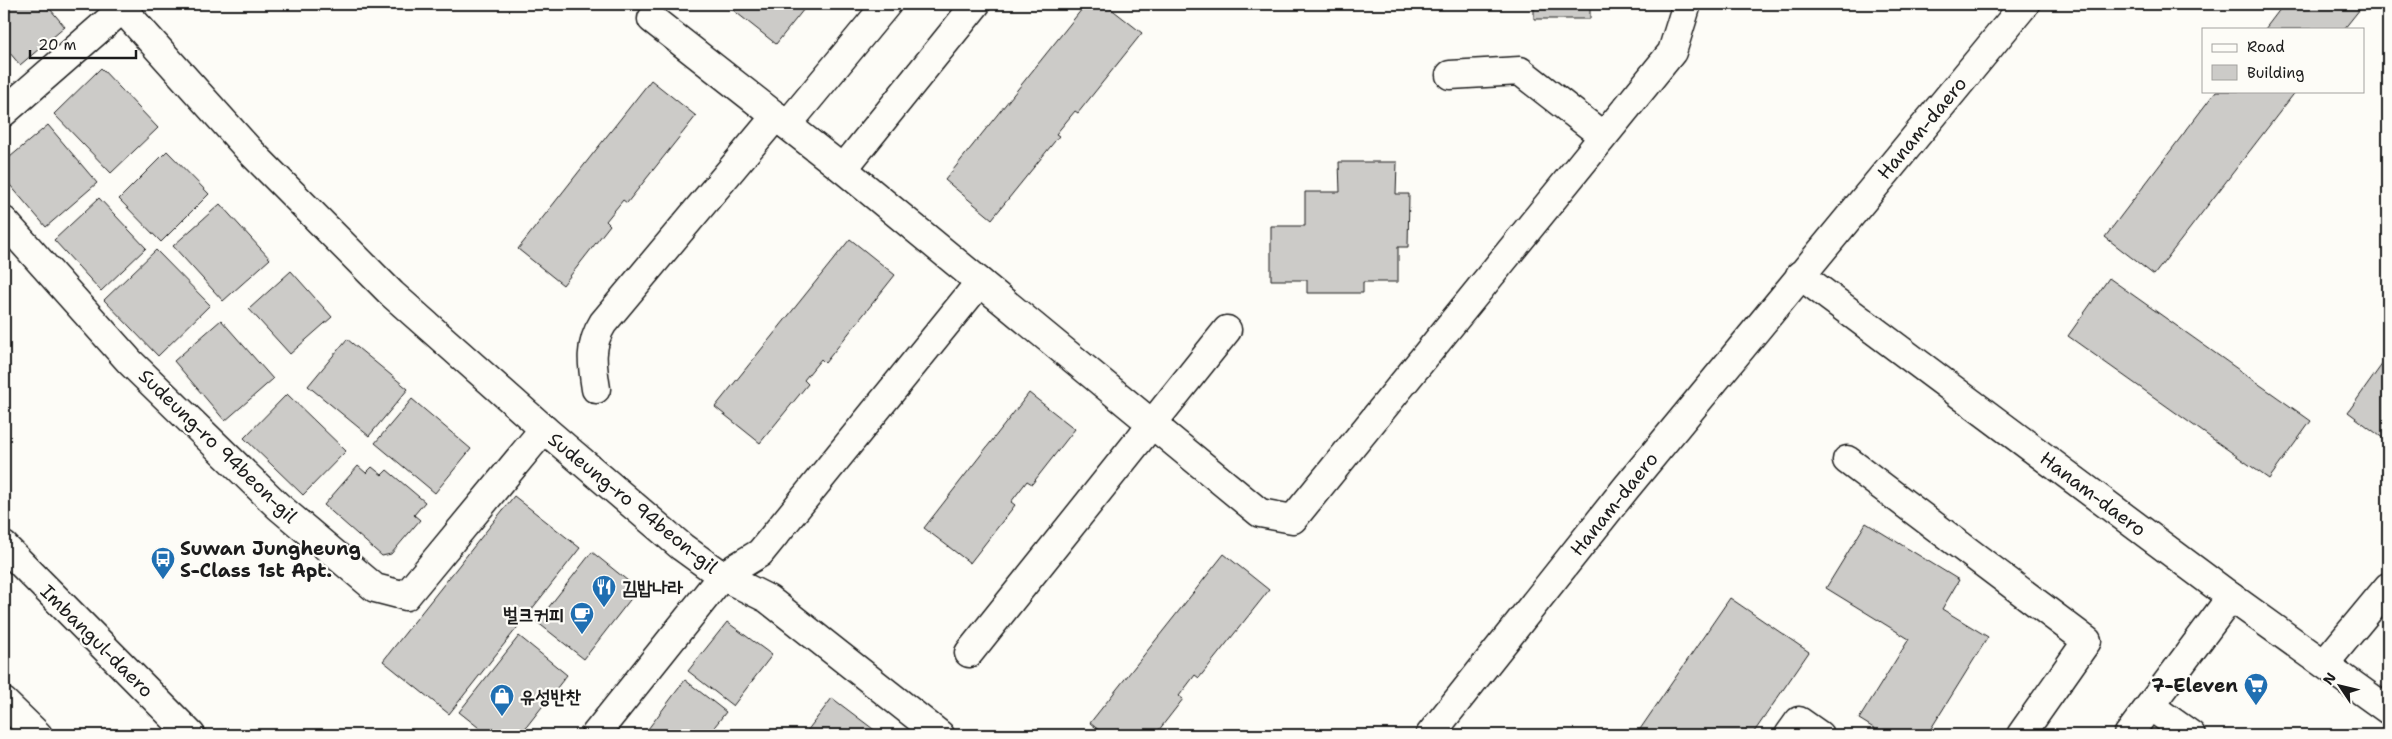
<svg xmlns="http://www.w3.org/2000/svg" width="2392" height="739" viewBox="0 0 2392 739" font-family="'Shantell Sans','Poor Story',sans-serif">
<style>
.building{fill:#cccbc8;stroke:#1c1c1c}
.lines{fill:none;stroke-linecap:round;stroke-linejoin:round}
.minor-casing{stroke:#1c1c1c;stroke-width:31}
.major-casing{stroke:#1c1c1c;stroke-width:31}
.minor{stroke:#fdfcf7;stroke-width:28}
.major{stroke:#fdfcf7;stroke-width:28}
.labels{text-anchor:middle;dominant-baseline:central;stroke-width:4.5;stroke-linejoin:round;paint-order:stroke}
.street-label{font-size:19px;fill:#1c1c1c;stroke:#fdfcf7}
.poi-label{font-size:19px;font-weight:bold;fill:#1c1c1c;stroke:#fdfcf7;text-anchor:start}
</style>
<rect width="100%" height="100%" fill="#fdfcf7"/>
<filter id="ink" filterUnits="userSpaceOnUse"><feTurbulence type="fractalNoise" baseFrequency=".02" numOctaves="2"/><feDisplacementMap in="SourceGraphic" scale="10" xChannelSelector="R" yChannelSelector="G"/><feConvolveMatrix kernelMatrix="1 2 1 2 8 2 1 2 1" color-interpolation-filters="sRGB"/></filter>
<g filter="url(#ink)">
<g class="building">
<polygon points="4,4 46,4 65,27 20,65 4,46"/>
<polygon points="730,4 808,4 776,44 728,6"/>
<polygon points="1086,4 1105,4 1142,33 1078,113 1075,111 1056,134 1059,136 992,219 945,180"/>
<polygon points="1497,4 1624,4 1624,8 1590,7 1590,19 1534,19 1534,5"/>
<polygon points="2284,4 2364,4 2344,29 2265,29"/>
<polygon points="101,68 158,128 111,173 54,114"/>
<polygon points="651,80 696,116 627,203 623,200 606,221 610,225 563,285 518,249"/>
<polygon points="2216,91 2296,91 2154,275 2105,237"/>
<polygon points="48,125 97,183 46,227 4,178 4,162"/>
<polygon points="167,151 209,194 161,242 119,199"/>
<polygon points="1339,162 1397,162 1396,194 1409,194 1408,247 1398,247 1398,282 1363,282 1363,293 1307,293 1307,280 1271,280 1271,226 1305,226 1305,192 1340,192"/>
<polygon points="99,198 146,248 101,291 54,240"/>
<polygon points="220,204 270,259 223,301 173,246"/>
<polygon points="850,239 895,275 825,363 821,359 804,380 808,384 760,443 715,407"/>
<polygon points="156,250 210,305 158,356 104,300"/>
<polygon points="291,271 332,317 290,354 249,309"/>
<polygon points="2109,278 2311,421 2269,479 2068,336"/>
<polygon points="221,320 273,379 225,421 174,361"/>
<polygon points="347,339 408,389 369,436 308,386"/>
<polygon points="2388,356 2388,442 2348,412"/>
<polygon points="1029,393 1075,429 1032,484 1027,481 1011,502 1015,505 970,563 924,528"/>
<polygon points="287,394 346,451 303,495 244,438"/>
<polygon points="412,399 471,449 435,493 375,443"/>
<polygon points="358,466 366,473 372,467 382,475 387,470 425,502 414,515 420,520 391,554 382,556 324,505"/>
<polygon points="514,496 580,548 449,714 383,661"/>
<polygon points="1866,523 1959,580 1942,609 1988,637 1927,735 1885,735 1859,719 1909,639 1826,588"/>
<polygon points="592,552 633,585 633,596 584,659 537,622"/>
<polygon points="1224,554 1269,590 1199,678 1195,675 1179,696 1183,699 1155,735 1105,735 1090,723"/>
<polygon points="1730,598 1809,652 1752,735 1636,735"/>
<polygon points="727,622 772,655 733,706 688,671"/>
<polygon points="519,636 567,675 520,735 488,735 459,712"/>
<polygon points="685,680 726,712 708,735 647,735 648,729"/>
<polygon points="832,698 881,735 804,735"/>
</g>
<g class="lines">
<defs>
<g id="minor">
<polyline points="118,4 250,151 392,294 544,429 682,547 722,576 768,599 940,735"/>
<polyline points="652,19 843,169 1260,513 1293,519 1672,52 1687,4"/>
<polyline points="1450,75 1520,71 1603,136"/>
<polyline points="4,112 122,9"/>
<polyline points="787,125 887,4"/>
<polyline points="843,169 976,4"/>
<polyline points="4,221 130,362 278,506 375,588 406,596 544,429"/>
<polyline points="1800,275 2231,597 2388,710"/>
<path d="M596 389C592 364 589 345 603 323L776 116"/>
<polyline points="1847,460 2087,641 2021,735"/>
<polyline points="969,653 1227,330"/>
<polyline points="2325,663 2388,587"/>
<polyline points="2150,706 2191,735"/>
<polyline points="595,735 722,576 760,553 980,282"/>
<polyline points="1789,735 1799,721 1819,735"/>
<polyline points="2128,735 2231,597"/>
</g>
<g id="major">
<polyline points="4,546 191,735"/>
<polyline points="4,702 38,735"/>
<polyline points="1430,735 1626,488 2025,4"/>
</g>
</defs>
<use href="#minor" class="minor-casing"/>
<use href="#major" class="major-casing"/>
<use href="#minor" class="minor"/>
<use href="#major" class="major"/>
</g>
</g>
<defs>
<symbol id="bus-pin" viewBox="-11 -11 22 30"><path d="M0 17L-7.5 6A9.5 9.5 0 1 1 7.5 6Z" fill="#1f6fb2" stroke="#fdfcf7"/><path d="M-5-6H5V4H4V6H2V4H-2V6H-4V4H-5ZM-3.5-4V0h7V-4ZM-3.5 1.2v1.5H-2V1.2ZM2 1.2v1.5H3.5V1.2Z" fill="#fff"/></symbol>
<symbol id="restaurant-pin" viewBox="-11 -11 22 30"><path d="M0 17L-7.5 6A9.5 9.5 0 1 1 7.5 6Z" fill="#1f6fb2" stroke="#fdfcf7"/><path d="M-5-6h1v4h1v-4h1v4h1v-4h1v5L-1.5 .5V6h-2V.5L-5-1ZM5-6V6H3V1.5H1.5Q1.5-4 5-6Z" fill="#fff"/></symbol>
<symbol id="cafe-pin" viewBox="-11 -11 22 30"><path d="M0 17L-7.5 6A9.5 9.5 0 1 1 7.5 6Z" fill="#1f6fb2" stroke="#fdfcf7"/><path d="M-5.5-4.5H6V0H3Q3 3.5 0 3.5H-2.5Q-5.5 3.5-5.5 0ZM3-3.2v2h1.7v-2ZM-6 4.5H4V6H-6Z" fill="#fff"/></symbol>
<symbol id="supermarket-pin" viewBox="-11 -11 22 30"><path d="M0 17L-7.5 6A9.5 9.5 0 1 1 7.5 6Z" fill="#1f6fb2" stroke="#fdfcf7"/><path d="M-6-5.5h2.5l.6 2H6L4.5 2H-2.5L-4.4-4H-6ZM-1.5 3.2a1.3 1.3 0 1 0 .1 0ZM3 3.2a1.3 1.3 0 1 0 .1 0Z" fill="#fff"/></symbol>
<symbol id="shop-pin" viewBox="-11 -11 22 30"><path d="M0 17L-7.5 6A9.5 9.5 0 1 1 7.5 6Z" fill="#1f6fb2" stroke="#fdfcf7"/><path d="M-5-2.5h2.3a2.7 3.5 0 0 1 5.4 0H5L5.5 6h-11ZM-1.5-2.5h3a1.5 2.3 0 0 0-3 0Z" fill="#fff"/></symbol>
</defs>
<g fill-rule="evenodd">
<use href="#bus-pin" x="149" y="545" width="28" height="38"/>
<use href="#restaurant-pin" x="590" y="573" width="28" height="38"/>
<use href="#cafe-pin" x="568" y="600" width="28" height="38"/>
<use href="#supermarket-pin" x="2242" y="671" width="28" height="38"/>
<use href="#shop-pin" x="488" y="682" width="28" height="38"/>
</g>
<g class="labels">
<g class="street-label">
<text transform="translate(1922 128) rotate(-50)">Hanam-daero</text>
<text transform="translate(218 446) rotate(44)">Sudeung-ro 94beon-gil</text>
<text transform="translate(2093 494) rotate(37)">Hanam-daero</text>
<text transform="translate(633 503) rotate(39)">Sudeung-ro 94beon-gil</text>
<text transform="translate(1614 504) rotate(-51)">Hanam-daero</text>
<text transform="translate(97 641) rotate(45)">Imbangul-daero</text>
</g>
<g class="poi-label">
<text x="180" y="548">Suwan Jungheung<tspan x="180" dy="22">S-Class 1st Apt.</tspan></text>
<text x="622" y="587">김밥나라</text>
<text x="564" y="614" text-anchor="end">벌크커피</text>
<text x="2238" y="685" text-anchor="end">7-Eleven</text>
<text x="520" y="696">유성반찬</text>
</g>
</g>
<rect width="2392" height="739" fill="none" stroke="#fdfcf7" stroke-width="20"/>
<rect x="10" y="10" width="2372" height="719" fill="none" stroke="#1c1c1c" stroke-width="2" filter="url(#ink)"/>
<rect x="2202" y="28" width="162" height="65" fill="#fdfcf7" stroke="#a3a29f"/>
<rect x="2212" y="44" width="25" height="8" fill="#fdfcf7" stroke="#a3a29f"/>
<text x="2247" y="52" font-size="15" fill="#1c1c1c">Road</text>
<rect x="2212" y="65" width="25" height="15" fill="#cccbc8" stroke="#a3a29f"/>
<text x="2247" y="78" font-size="15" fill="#1c1c1c">Building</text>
<g transform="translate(2340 686) rotate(305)" stroke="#fdfcf7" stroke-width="4" paint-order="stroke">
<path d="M0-4L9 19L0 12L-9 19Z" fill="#1c1c1c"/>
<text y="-8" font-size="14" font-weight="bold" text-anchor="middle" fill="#1c1c1c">N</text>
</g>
<path d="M30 50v8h106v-8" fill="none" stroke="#1c1c1c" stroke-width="2.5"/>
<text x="38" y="50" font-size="15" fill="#1c1c1c" stroke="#fdfcf7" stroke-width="4" paint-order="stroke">20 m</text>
</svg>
